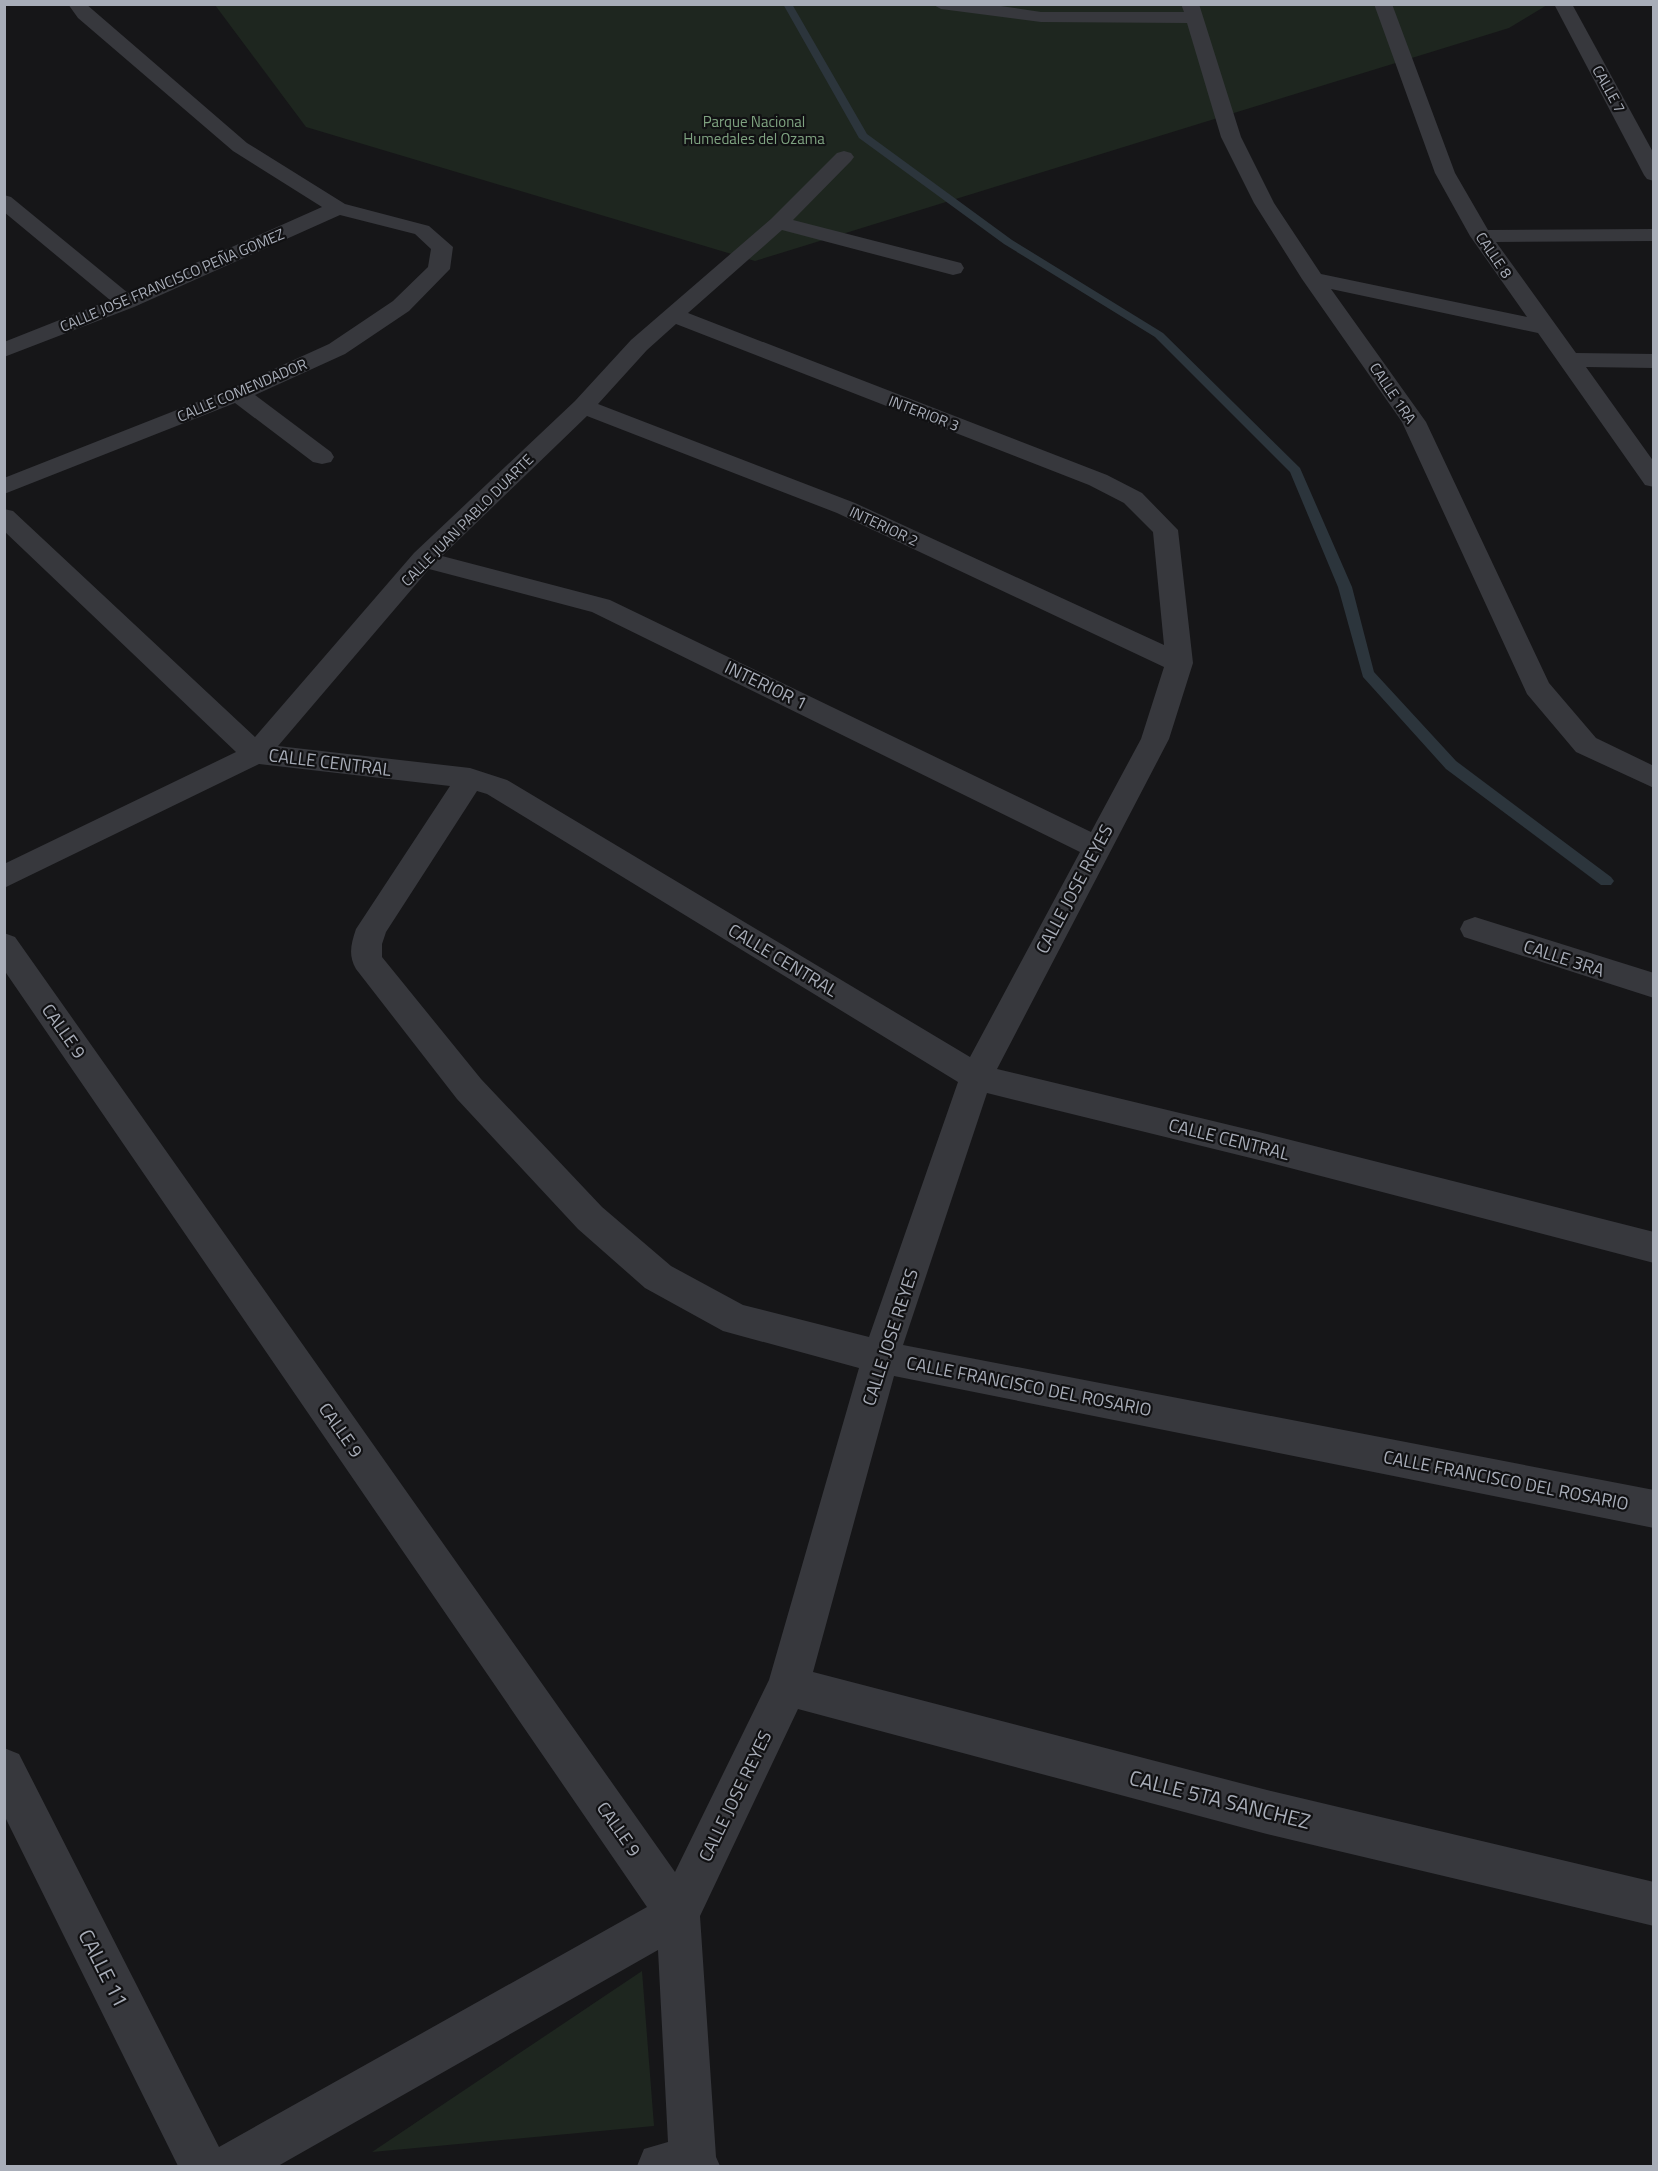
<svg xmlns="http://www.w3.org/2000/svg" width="1658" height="2171" viewBox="0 0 1658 2171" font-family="'Titillium Web',sans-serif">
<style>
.green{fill:#1e261f}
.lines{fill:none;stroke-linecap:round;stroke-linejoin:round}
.stream{fill:#2c353c;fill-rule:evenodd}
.street{fill:#37383d;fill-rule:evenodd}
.labels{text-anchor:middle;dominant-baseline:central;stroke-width:4.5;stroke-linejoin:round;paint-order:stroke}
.far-street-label{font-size:15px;fill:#a8adb8;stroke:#111113}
.far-park-label{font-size:15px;fill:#7fa381;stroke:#111113}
.street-label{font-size:18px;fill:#a8adb8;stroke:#111113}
.near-street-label{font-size:21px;fill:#a8adb8;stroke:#111113}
</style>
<rect width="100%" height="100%" fill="#161618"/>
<g class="green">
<polygon points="215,5 1547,5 1509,28 755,261 306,127"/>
<polygon points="642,1971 654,2126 372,2152"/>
</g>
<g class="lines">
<polygon class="stream" points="783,4 792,4 867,134 1012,240 1163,333 1300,468 1352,587 1374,672 1456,761 1611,877 1614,881 1611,885 1601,885 1446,769 1363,677 1338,587 1290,472 1155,337 1004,244 859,138"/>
<g class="street">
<polygon points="68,4 86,4 247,143 345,204 429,226 453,247 450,269 409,311 345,354 255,395 331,452 334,457 331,462 322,464 313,462 235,403 4,494 4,478 230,389 329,344 393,301 428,267 431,249 415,234 340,215 134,307 4,357 4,342 110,300 4,212 4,195 11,197 128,293 322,207 233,151 78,18"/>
<polygon points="932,4 987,4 1041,12 1184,12 1181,4 1199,4 1241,137 1274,203 1321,274 1527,317 1470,236 1435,173 1374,4 1392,4 1455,173 1488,230 1654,229 1654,241 1496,242 1576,353 1654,354 1654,368 1586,367 1654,462 1654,487 1645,485 1538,333 1331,289 1426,422 1549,683 1596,738 1654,766 1654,788 1576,752 1527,694 1402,422 1302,279 1254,203 1221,137 1187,23 1041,22 941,9"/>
<polygon points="1554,4 1572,4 1654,154 1654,181 1647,179 1644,175"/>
<path d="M844 151 851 153 854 157 851 161 793 220 961 263 964 268 961 273 953 275 782 230 688 313 1107 475 1142 493 1178 530 1193 663 1169 739 997 1069 1267 1134 1654 1232V1263L1267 1162 987 1093 903 1345 1654 1490V1528L894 1376 813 1672 1263 1789 1654 1882V1926L1263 1833 798 1709 700 1916 716 2157 720 2166H637L644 2149 668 2142 658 1950 278 2166H178L4 1815V1748L19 1754 219 2147 647 1907 4 970V933L15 937 675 1872 769 1680 859 1368 723 1331 645 1288 578 1229 457 1099 356 969C348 955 351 944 356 929L450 786 259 764 4 888V864L236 752 4 531V509L13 511 255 737 414 553 575 401 631 340 771 219 837 153ZM676 324 1089 485 1124 503 1153 532 1164 645 855 503 598 404 647 350ZM587 416 837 513 1164 667 1141 739 1091 832 610 600 442 556ZM429 569 592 612 1080 852 970 1057 507 780 470 768 278 746ZM477 791 487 794 958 1082 869 1337 743 1305 671 1266 602 1207 481 1079 382 957V944L386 932Z"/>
<polygon points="1475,917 1654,973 1654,998 1464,937 1460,929 1464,921"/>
</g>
</g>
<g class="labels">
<g class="far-street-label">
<text transform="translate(1609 89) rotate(61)">CALLE 7</text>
<text transform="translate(1494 255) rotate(56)">CALLE 8</text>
<text transform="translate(172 280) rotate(-23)">CALLE JOSE FRANCISCO PEÑA GOMEZ</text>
<text transform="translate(242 390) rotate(-23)">CALLE COMENDADOR</text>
<text transform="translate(1393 393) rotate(56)">CALLE 1RA</text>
<text transform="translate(924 413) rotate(21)">INTERIOR 3</text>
<text transform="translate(467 520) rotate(-45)">CALLE JUAN PABLO DUARTE</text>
<text transform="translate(884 526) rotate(25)">INTERIOR 2</text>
</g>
<g class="far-park-label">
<text x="754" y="121">Parque Nacional<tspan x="754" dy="17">Humedales del Ozama</tspan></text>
</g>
<g class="street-label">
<text transform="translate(766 685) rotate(26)">INTERIOR 1</text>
<text transform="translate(330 762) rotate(7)">CALLE CENTRAL</text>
<text transform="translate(1074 889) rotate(-62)">CALLE JOSE REYES</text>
<text transform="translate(1564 958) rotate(18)">CALLE 3RA</text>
<text transform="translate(783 960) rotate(31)">CALLE CENTRAL</text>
<text transform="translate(64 1031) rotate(55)">CALLE 9</text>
<text transform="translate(1229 1139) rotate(14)">CALLE CENTRAL</text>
<text transform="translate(890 1337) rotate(-72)">CALLE JOSE REYES</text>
<text transform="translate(1029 1386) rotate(11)">CALLE FRANCISCO DEL ROSARIO</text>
<text transform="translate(341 1430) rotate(55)">CALLE 9</text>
<text transform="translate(1506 1480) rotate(11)">CALLE FRANCISCO DEL ROSARIO</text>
<text transform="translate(735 1796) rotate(-64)">CALLE JOSE REYES</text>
<text transform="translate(619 1829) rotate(55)">CALLE 9</text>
</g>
<g class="near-street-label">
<text transform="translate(1220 1799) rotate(14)">CALLE 5TA SANCHEZ</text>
<text transform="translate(104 1968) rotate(63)">CALLE 11</text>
</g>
</g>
<rect width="1658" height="2171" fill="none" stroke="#a8adb8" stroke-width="12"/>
</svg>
